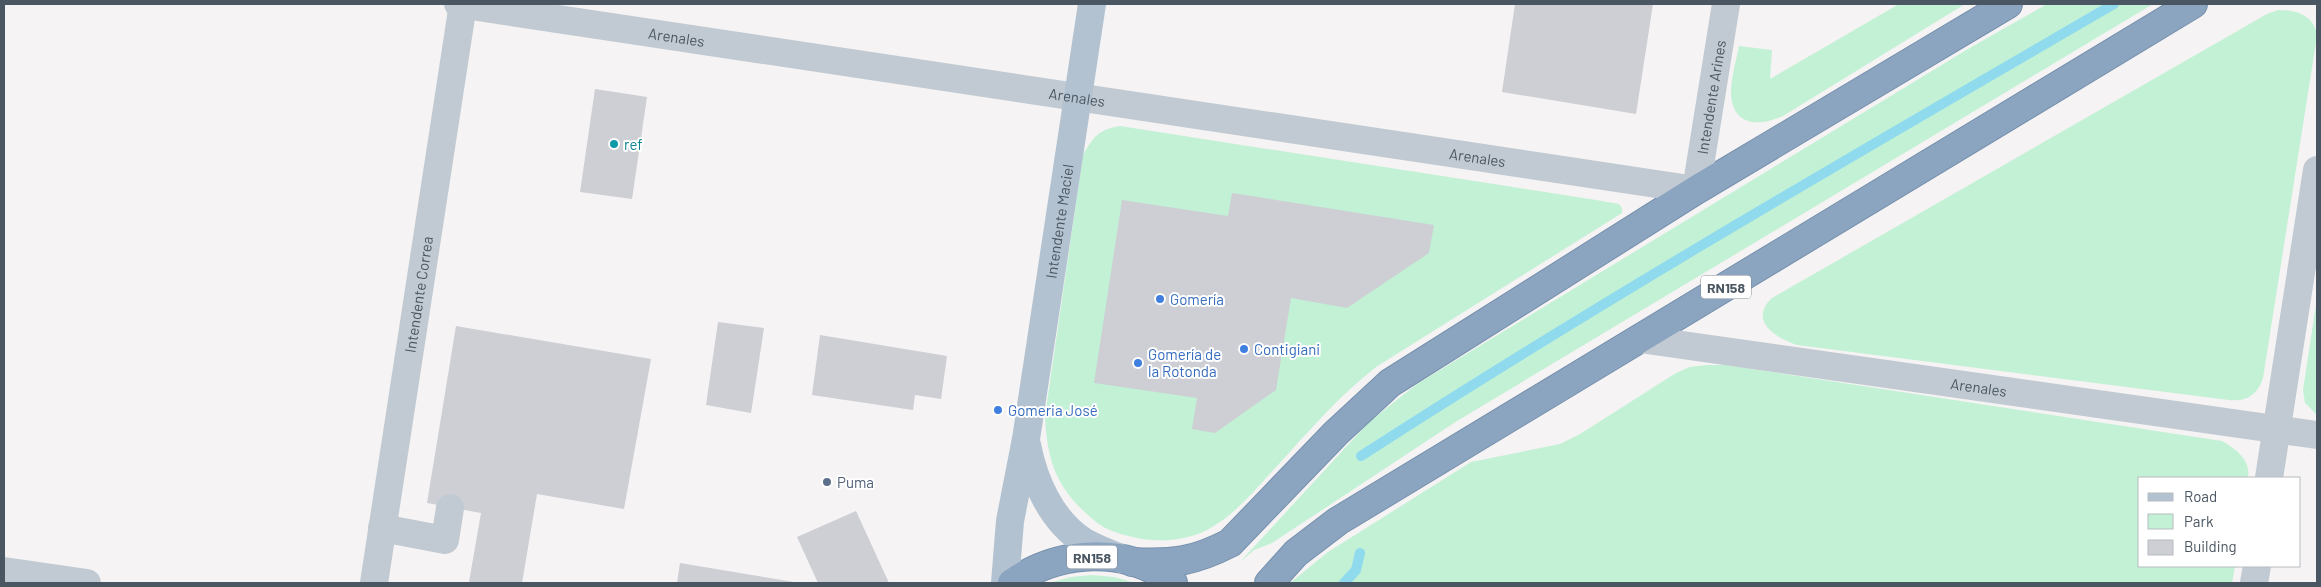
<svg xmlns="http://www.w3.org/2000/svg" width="2321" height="587" viewBox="0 0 2321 587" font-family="Barlow,sans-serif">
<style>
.green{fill:#c3f1d5}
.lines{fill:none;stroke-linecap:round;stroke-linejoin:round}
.stream{stroke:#90daee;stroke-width:10}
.building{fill:#cdcfd5}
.highway-casing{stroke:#7690ad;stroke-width:30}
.minor{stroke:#c1cad2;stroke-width:28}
.major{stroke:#b3c2d1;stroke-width:28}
.highway{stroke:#8ba5c1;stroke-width:28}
.culture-dot{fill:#0f9aa8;stroke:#fff;stroke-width:2}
.shop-dot{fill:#3f7fe0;stroke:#fff;stroke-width:2}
.service-dot{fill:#5c6f8a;stroke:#fff;stroke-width:2}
.labels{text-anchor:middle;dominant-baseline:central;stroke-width:4;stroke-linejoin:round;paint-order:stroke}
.shield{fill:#fff;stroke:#808990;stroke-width:1}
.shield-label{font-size:14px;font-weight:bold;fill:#4a5661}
.street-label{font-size:15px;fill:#4a5661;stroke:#fff}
.culture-label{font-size:15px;fill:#0d838f;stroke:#fff;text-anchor:start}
.shop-label{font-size:15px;fill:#366cbe;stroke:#fff;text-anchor:start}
.service-label{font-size:15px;fill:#4e5e75;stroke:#fff;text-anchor:start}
</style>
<rect width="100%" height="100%" fill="#f5f3f3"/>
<g class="green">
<path d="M1899 4H1965L1783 116C1759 127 1732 126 1731 93 1731 78 1736 61 1739 46L1772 50 1770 79Z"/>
<polygon points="2047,4 2153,4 1457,421 1272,543 1254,550 1240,562 1369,422 1417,384 1968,49"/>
<path d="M2278 10C2296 10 2314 15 2317 36L2263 378C2258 395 2246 402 2229 400L1797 345C1776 338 1748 321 1772 298L2267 14Z"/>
<path d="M1120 126 1596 200 1619 204 1622 208V213L1376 367C1339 396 1309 431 1277 466 1256 489 1235 515 1207 530 1186 541 1155 543 1133 537 1119 534 1106 530 1095 521 1058 491 1047 463 1045 416L1083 155C1094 136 1098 130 1120 126Z"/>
<polygon points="2317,298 2317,415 2305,403 2303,390"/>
<path d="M1707 365H1726L2222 441C2236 449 2251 460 2248 478H2140V566H2235L2232 583H1290L1328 552 1471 462 1560 444 1580 434 1676 373 1690 367Z"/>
<polygon points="1092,575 1114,577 1135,583 1049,583 1071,577"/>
</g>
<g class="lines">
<g class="stream">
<path d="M1361 456C1607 297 1861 151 2114 4"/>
<polyline points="1344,583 1356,570 1360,553"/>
</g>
</g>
<g class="building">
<polygon points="1515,4 1653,4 1636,114 1502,92"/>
<polygon points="595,89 647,97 632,199 580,192"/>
<polygon points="1232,193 1434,225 1429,253 1347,308 1291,298 1276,390 1215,433 1192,429 1197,398 1094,383 1122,200 1228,216"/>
<polygon points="718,322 764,328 751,413 706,405"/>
<polygon points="456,326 651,359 624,509 537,494 522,583 469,582 481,513 427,503"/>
<polygon points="820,335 947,356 941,399 915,395 913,410 812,395"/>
<polygon points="856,511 889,583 818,583 797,537"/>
<polygon points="680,563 794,582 794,583 677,583"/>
</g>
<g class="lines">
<defs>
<g id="highway">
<path d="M1132 562C1173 564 1193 562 1230 543L1336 433 1390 383 1696 190 2008 4"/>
<path d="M1012 583C1059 550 1127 545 1173 583"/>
<polyline points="1269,583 1296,553 1338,521 2193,4"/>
</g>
</defs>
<use href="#highway" class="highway-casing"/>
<g class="minor">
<path id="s1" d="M458 4 1696 190 1726 4"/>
<path id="s2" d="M1640 339 2317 435"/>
<polyline points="2269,478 2317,170"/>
<polyline points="382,528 445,540 450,508"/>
<polyline points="4,571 87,583"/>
<path id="s3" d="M374 583 463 4"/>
<polyline points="2254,583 2257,566"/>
</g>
<g class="major">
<path d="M1027 445C1034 481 1051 520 1083 541 1095 548 1109 553 1122 559"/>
<path id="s4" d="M1005 583 1010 521 1026 439 1092 4"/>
</g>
<use href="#highway" class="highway"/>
</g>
<circle class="culture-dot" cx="614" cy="144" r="5"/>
<g class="shop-dot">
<circle cx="1160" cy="299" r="5"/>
<circle cx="1244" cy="349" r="5"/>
<circle cx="1138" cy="363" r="5"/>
<circle cx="998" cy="410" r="5"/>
</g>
<circle class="service-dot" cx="827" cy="482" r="5"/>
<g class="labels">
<g class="shield">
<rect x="1701" y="275.5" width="50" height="23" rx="4"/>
<rect x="1067" y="545.5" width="50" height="23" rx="4"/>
</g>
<g class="shield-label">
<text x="1726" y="287">RN158</text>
<text x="1092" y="557">RN158</text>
</g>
<g class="street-label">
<text stroke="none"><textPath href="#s1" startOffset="221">Arenales</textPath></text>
<text stroke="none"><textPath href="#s1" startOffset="626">Arenales</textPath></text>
<text stroke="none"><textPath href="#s1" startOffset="1346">Intendente Arines</textPath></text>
<text stroke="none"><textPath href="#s1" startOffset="1031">Arenales</textPath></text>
<text stroke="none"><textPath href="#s4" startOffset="366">Intendente Maciel</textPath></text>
<text stroke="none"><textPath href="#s3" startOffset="292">Intendente Correa</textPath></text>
<text stroke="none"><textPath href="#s2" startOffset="342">Arenales</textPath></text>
</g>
<g class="culture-label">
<text x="624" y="144">ref</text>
</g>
<g class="shop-label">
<text x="1170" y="299">Gomería</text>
<text x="1254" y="349">Contigiani</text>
<text x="1148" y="354">Gomería de<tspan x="1148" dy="17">la Rotonda</tspan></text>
<text x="1008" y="410">Gomeria José</text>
</g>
<g class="service-label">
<text x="837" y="482">Puma</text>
</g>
</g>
<rect width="2321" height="587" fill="none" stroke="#4a5661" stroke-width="10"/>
<rect x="2138" y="477" width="162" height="90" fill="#ffffff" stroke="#b7bbc0"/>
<rect x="2148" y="493" width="25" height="8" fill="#b3c2d1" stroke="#b7bbc0"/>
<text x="2184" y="502" font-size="15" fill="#4a5661">Road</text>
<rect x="2148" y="514" width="25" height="15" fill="#c3f1d5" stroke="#b7bbc0"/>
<text x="2184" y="527" font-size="15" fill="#4a5661">Park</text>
<rect x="2148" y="540" width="25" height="15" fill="#cdcfd5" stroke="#b7bbc0"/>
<text x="2184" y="552" font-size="15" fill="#4a5661">Building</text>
</svg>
